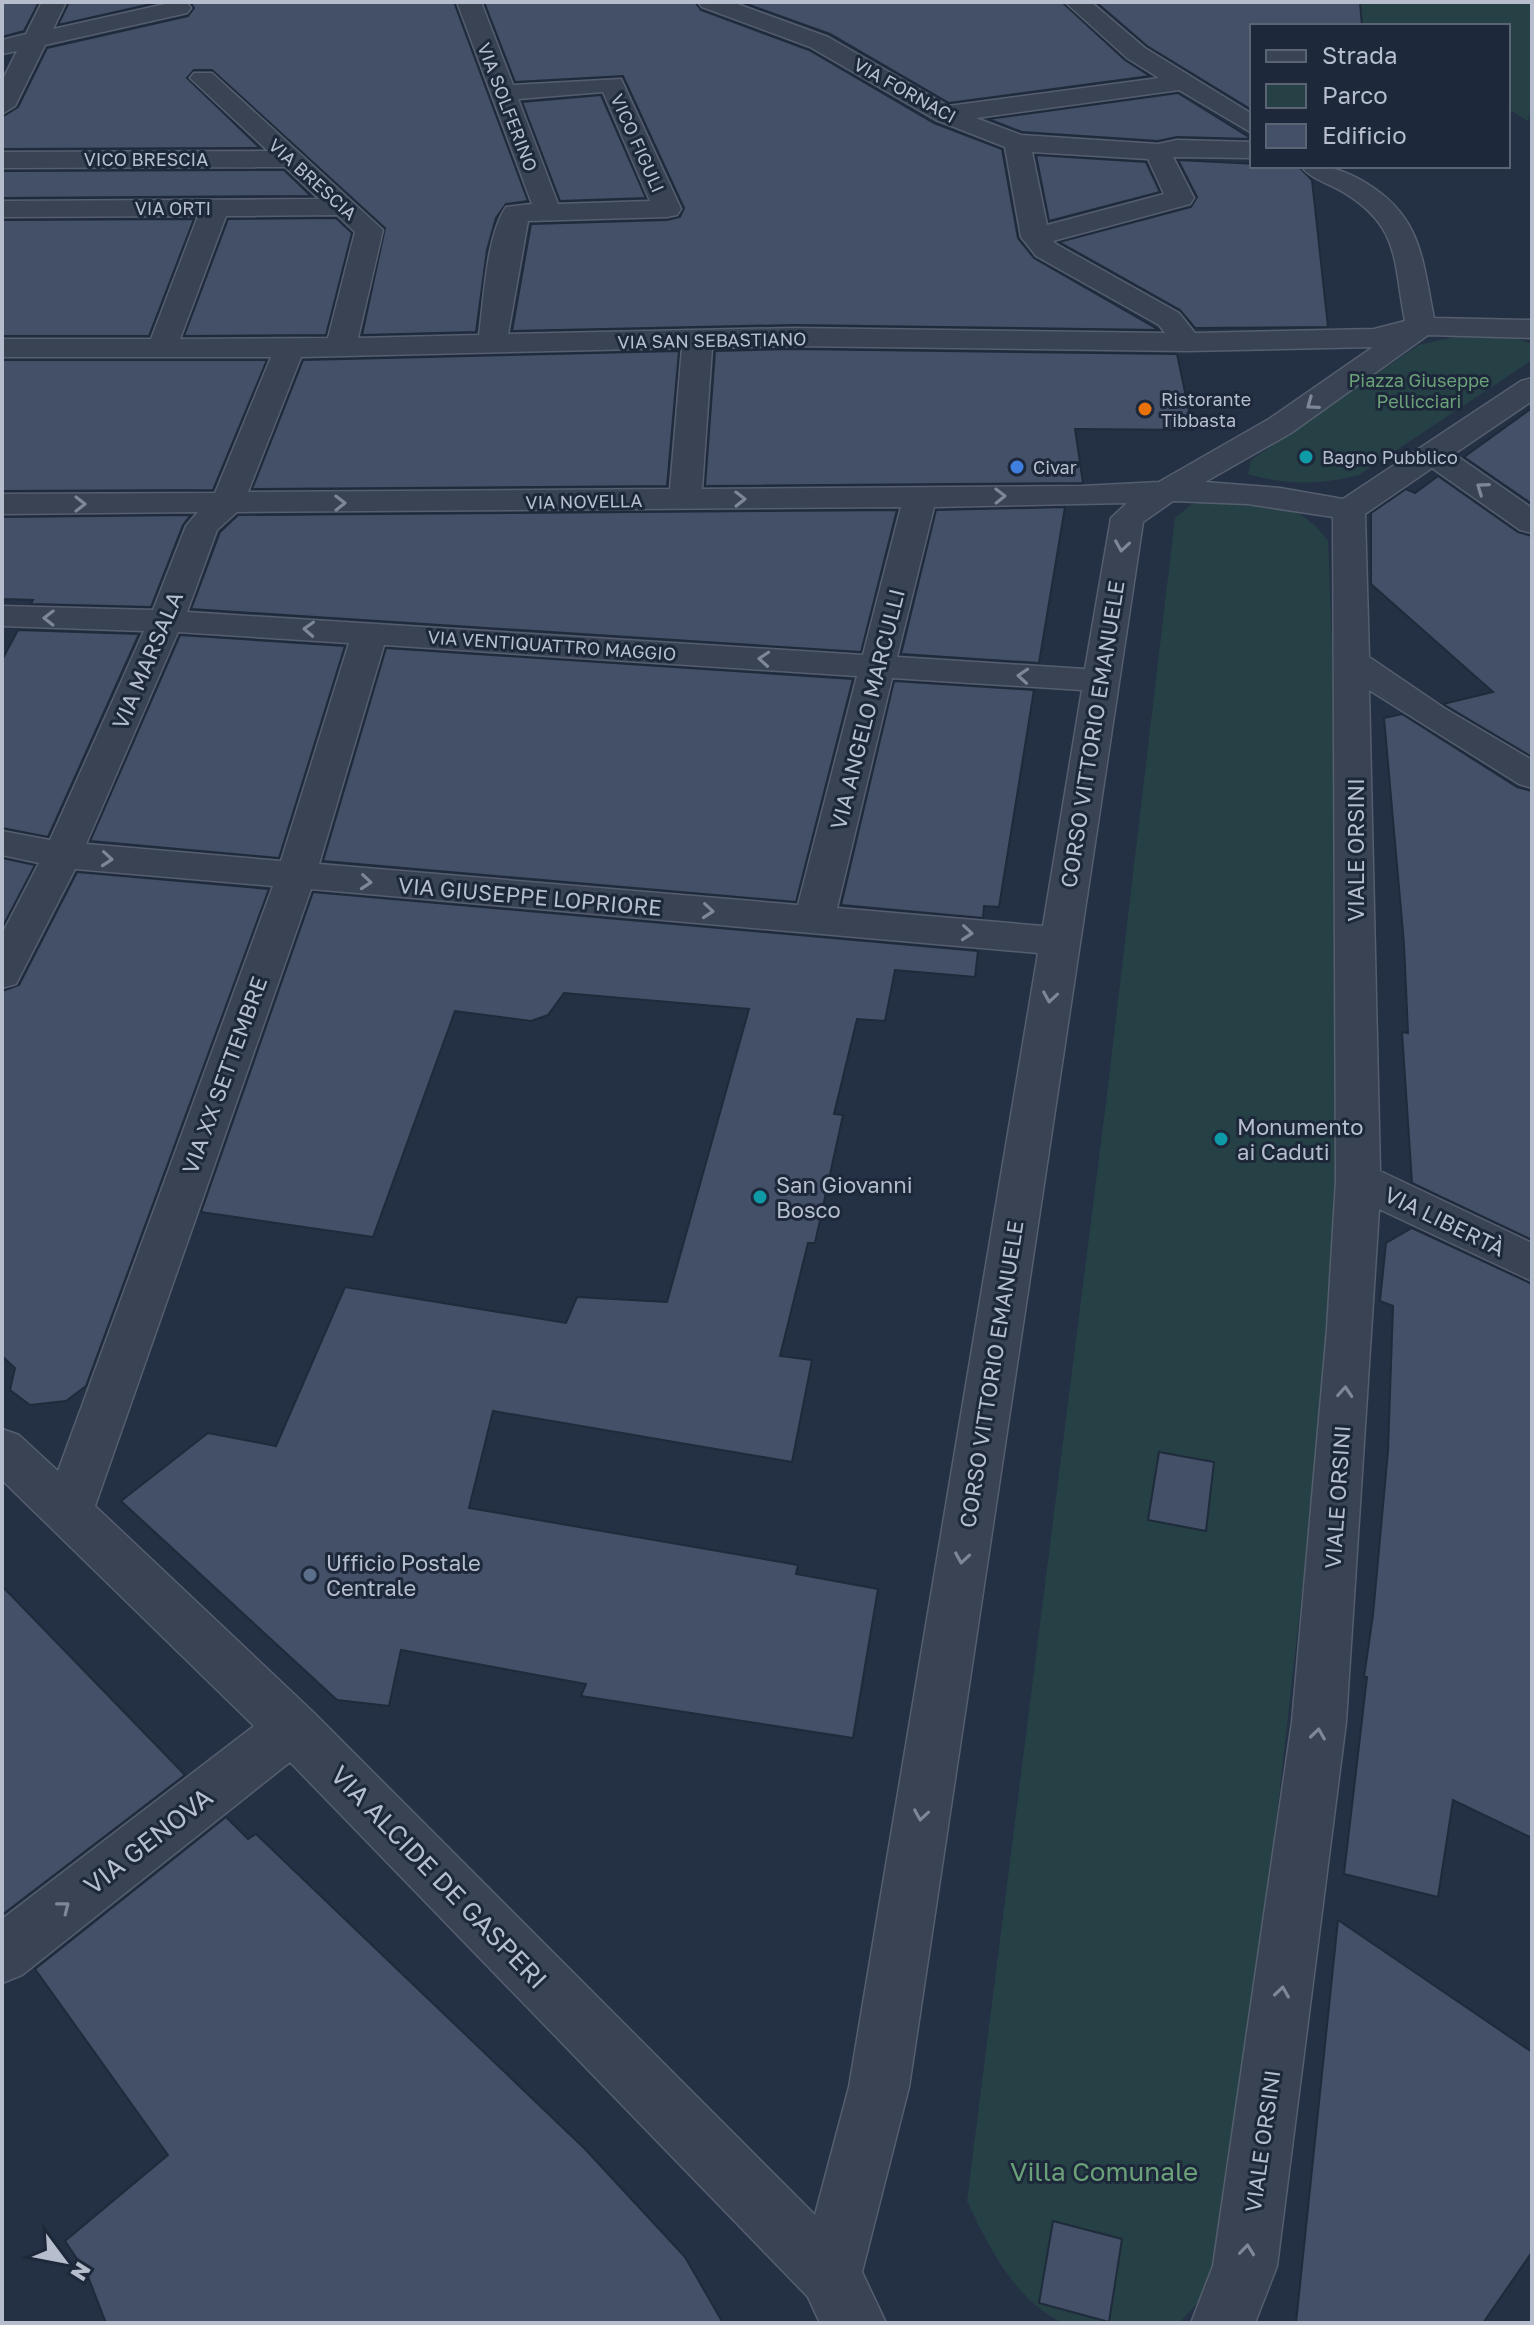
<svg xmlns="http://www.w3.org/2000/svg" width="1534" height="2325" viewBox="0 0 1534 2325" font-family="'Golos Text',sans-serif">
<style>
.green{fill:#264146}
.building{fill:#435067;stroke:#1f2a3b;stroke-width:2}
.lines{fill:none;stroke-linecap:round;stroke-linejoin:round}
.minor-casing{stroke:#545e6e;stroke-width:3}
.minor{fill:#394354;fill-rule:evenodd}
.oneway{stroke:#7e8797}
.food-dot{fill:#e8710a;stroke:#1d283a;stroke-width:3}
.culture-dot{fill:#0f9aa8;stroke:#1d283a;stroke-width:3}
.shop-dot{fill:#3f7fe0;stroke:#1d283a;stroke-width:3}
.service-dot{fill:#5c6f8a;stroke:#1d283a;stroke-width:3}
.labels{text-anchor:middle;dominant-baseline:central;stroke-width:6;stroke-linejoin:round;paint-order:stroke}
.far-street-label{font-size:18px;fill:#b6bece;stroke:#1d283a}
.far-park-label{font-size:18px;fill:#6ba179;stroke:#1d283a}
.far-poi-label{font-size:18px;fill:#b6bece;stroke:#1d283a;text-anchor:start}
.street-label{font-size:22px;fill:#b6bece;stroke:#1d283a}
.poi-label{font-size:22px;fill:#b6bece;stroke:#1d283a;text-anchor:start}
.near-street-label{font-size:26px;fill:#b6bece;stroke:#1d283a}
.near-park-label{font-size:26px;fill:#6ba179;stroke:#1d283a}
</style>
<rect width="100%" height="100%" fill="#243145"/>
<g class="green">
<polygon points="1270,2 1532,2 1532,104 1528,121 1508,109 1508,26 1298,26"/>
<path d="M1458 336 1515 338 1532 344V360L1359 475C1321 485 1286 485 1248 474L1251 460 1419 345Z"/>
<path d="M1225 496C1269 504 1300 502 1328 541L1351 1155 1229 2241 1207 2293 1179 2323C1158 2323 1074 2325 1061 2322 1013 2298 988 2245 967 2201L1107 1095 1175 518 1192 504Z"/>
</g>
<g class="building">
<polygon points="2,2 39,2 24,31 2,37"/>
<polygon points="69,2 160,2 58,25"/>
<polygon points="190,2 454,2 528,201 506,204 496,218 487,250 476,332 362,335 385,228 212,70 194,70 187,78 260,148 2,149 2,117 18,107 47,48 188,16 194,8"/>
<polygon points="484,2 695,2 701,10 809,50 934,123 1002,149 1018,238 1034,258 1159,330 793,325 512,331 531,224 667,220 680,217 684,208 623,76 515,82"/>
<polygon points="741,2 1062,2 1125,60 1150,76 949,103 830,34"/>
<polygon points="1096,2 1360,2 1362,26 1252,26 1252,110 1147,46"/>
<polygon points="1178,93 1252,139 1177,137 1158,141 1022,132 988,119"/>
<polygon points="601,95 646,198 560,201 522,102"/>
<polygon points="1036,155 1146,162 1160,192 1049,221"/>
<polygon points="1178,160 1298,166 1312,180 1328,327 1195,328 1180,310 1059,242 1191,207 1197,197"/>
<polygon points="284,170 311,196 2,198 2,171"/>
<polygon points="336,218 352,233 326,335 184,336 228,219"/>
<polygon points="194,219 149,336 2,336 2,220"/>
<polygon points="793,349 1177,354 1193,430 1075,429 1083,483 705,486 715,351"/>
<polygon points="679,351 667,486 252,489 303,360"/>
<polygon points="2,360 267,360 213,490 2,491"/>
<polygon points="1532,408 1532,504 1464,457"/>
<polygon points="1438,476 1518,532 1532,536 1532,757 1443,704 1493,692 1371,584 1371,513 1406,489 1415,493"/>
<polygon points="1065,507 1039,663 901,654 936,510"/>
<polygon points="897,510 861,652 191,609 220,532 238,515"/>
<polygon points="191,515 183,525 151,607 31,604 33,600 2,599 2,517"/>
<polygon points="18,630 139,634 48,837 2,828 2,660"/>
<polygon points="180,635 345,646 279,858 90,841"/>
<polygon points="386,648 853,679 796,902 323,861"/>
<polygon points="894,681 1034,690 999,907 984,906 983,918 841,905"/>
<polygon points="1402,714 1517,787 1532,791 1532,1240 1412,1183 1402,1032 1408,1033 1404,944 1384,718"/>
<polygon points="2,858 35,865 2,928"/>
<polygon points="77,872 269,889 86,1386 66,1401 30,1405 10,1390 15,1368 2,1356 2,991 19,985"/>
<polygon points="313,892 978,951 975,977 895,970 885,1021 857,1019 834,1114 843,1115 815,1243 808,1243 780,1356 812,1360 792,1462 493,1411 469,1508 798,1565 796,1574 878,1589 853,1738 581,1696 586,1684 401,1650 389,1706 337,1700 121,1501 208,1433 276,1446 345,1287 566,1323 577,1297 667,1302 749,1009 564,993 548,1015 531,1021 455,1011 373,1237 201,1212"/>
<polygon points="1412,1228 1532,1284 1532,1838 1453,1800 1438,1897 1344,1874 1367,1677 1364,1677 1373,1615 1388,1451 1393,1306 1380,1301 1386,1243"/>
<polygon points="1159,1452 1214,1462 1206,1531 1148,1520"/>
<polygon points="2,1586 185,1775 2,1915"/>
<polygon points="226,1817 248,1839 256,1834 585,2149 685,2257 723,2323 106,2323 87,2274 65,2241 168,2155 35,1969"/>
<polygon points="1338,1920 1532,2052 1532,2252 1483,2323 1296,2323"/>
<polygon points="1053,2221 1122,2239 1109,2322 1039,2303"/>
</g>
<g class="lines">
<defs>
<g id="minor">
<polygon points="42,2 66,2 53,29 174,2 187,3 191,8 187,13 45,45 15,106 2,114 2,81 17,51 2,54 2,40 26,34"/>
<path d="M457 2H481L513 85 621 79 681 209 677 215 667 217 528 221 508 334 793 328 1165 333 1159 325 1036 256 1021 237 1005 147 936 120 810 47 702 7 698 2H732L828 37 948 106 1159 78 1127 58 1065 2H1091L1145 48 1252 114V133L1179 90 976 118 1021 135 1158 144 1177 140 1252 142V158L1173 157 1194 198 1190 204 1053 241 1056 244 1179 313 1195 333 1374 329 1405 321C1393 261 1401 227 1343 192 1330 184 1309 178 1301 166 1328 166 1343 169 1366 183 1422 217 1422 259 1434 318L1532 320V338L1428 335 1291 433 1205 482 1280 488 1343 499 1521 381 1532 378V401L1454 454 1532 508V533L1520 530 1432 468 1365 514 1369 657 1444 708 1532 760V788L1519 784 1369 690 1380 1171 1532 1243V1281L1379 1209 1346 1722 1277 2266 1255 2323H1191L1213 2266 1292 1722 1327 1329 1336 1180 1333 517 1248 504 1173 501 1143 522 909 2087 862 2272 886 2323H820L808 2297 290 1762 22 1975 2 1983V1919L254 1726 2 1480V1429L19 1435 58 1471 273 886 75 869 16 984 2 988V934L39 863 2 855V831L50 840 144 631 2 626V606L153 610 186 526 198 512 2 514V494L215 493 271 357H2V339H151L198 216 2 217V201L319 199 285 167 2 168V152L268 151 190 78 194 73H212L383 230 358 338 479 335C484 300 486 236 506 207L532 204ZM603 92 650 201 558 204 518 99ZM1032 152 1148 159 1164 194 1047 225ZM337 215 355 232 328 338 180 339 226 216ZM793 346 1187 351 1373 347 1269 419 1159 482 1082 486 702 489 712 348ZM682 348 670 489 248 492 301 357ZM1127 503 1111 518 1085 669 897 657 934 507ZM901 507 863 655 187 612 217 530 237 512ZM178 632 349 643 281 861 86 844ZM384 645 857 676 798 905 319 864ZM892 678 1082 690 1043 926 837 908ZM311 889 1038 953 849 2087 815 2215 312 1711 95 1506Z"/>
</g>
</defs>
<use href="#minor" class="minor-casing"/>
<use href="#minor" class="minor"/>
</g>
<defs><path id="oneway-chevron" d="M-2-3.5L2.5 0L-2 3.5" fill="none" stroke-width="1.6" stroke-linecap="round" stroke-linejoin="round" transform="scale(2)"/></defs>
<g class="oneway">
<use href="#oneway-chevron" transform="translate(1312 404) rotate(144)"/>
<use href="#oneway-chevron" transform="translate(1482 488) rotate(-145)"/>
<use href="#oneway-chevron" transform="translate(1000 496) rotate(-1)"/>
<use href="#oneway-chevron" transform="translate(740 499) rotate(-1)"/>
<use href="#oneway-chevron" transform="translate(340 503) rotate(-1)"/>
<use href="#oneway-chevron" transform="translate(80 504)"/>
<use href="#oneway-chevron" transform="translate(1122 546) rotate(99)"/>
<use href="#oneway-chevron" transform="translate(49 618) rotate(-179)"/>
<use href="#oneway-chevron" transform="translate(309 629) rotate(-177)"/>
<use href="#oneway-chevron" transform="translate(764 659) rotate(-176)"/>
<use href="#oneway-chevron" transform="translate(1023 676) rotate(-176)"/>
<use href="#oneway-chevron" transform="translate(107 859) rotate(5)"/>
<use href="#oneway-chevron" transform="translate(366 882) rotate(5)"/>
<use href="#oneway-chevron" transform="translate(708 911) rotate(5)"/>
<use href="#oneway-chevron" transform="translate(967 933) rotate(5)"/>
<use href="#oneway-chevron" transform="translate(1050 997) rotate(99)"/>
<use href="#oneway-chevron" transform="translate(1345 1392) rotate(-86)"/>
<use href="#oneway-chevron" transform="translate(962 1558) rotate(99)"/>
<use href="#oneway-chevron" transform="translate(1318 1734) rotate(-82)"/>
<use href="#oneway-chevron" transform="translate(921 1815) rotate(99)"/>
<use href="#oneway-chevron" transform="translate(64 1907) rotate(-38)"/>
<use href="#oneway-chevron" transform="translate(1282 1992) rotate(-82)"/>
<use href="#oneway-chevron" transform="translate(1247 2250) rotate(-84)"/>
</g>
<circle class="food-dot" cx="1145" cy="409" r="8"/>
<g class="culture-dot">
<circle cx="1306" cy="457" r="8"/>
<circle cx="1221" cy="1139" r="8"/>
<circle cx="760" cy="1197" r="8"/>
</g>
<circle class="shop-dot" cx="1017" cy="467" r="8"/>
<circle class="service-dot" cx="310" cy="1575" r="8"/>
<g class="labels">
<g class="far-street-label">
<text transform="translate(905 90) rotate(29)">VIA FORNACI</text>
<text transform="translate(508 107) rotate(69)">VIA SOLFERINO</text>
<text transform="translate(638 143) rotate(66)">VICO FIGULI</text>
<text x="146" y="159">VICO BRESCIA</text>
<text transform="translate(313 179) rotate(42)">VIA BRESCIA</text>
<text x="173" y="208">VIA ORTI</text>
<text transform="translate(712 340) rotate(-1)">VIA SAN SEBASTIANO</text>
<text transform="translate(584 501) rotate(-1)">VIA NOVELLA</text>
<text transform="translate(552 645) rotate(4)">VIA VENTIQUATTRO MAGGIO</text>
</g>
<g class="far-park-label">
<text x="1419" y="380">Piazza Giuseppe<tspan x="1419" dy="21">Pellicciari</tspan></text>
</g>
<g class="far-poi-label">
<text x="1161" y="399">Ristorante<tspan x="1161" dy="21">Tibbasta</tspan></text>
<text x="1322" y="457">Bagno Pubblico</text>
<text x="1033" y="467">Civar</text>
</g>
<g class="street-label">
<text transform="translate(147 660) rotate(-67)">VIA MARSALA</text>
<text transform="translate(867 709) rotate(-76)">VIA ANGELO MARCULLI</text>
<text transform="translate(1092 734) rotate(-81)">CORSO VITTORIO EMANUELE</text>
<text transform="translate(1355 850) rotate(-90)">VIALE ORSINI</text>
<text transform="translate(530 896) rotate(5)">VIA GIUSEPPE LOPRIORE</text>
<text transform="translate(224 1075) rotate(-70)">VIA XX SETTEMBRE</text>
<text transform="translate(1445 1221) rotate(26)">VIA LIBERTÀ</text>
<text transform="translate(991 1374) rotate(-81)">CORSO VITTORIO EMANUELE</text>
<text transform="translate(1337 1497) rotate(-86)">VIALE ORSINI</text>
<text transform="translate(1262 2141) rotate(-82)">VIALE ORSINI</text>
</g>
<g class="poi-label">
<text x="1237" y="1126">Monumento<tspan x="1237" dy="25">ai Caduti</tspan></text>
<text x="776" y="1184">San Giovanni<tspan x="776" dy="25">Bosco</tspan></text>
<text x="326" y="1562">Ufficio Postale<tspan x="326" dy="25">Centrale</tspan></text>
</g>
<g class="near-street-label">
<text transform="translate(148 1841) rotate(-38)">VIA GENOVA</text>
<text transform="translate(439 1877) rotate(46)">VIA ALCIDE DE GASPERI</text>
</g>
<g class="near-park-label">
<text x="1104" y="2171">Villa Comunale</text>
</g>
</g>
<rect width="1534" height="2325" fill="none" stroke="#b6bece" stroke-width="8"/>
<rect x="1250" y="24" width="260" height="144" fill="#1d283a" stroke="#5a6475" stroke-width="2"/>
<rect x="1266" y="50" width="40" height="12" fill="#394354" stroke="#5a6475" stroke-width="2"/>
<text x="1322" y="64" font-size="24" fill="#b6bece">Strada</text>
<rect x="1266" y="84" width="40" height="24" fill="#264146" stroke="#5a6475" stroke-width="2"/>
<text x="1322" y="104" font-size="24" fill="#b6bece">Parco</text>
<rect x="1266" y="124" width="40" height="24" fill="#435067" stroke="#5a6475" stroke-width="2"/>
<text x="1322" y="144" font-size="24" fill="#b6bece">Edificio</text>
<g transform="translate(64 2261) rotate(122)" stroke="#1d283a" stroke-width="6" paint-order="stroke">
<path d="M0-6L14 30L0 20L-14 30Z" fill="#b6bece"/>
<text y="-12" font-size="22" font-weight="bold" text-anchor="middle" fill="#b6bece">N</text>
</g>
</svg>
